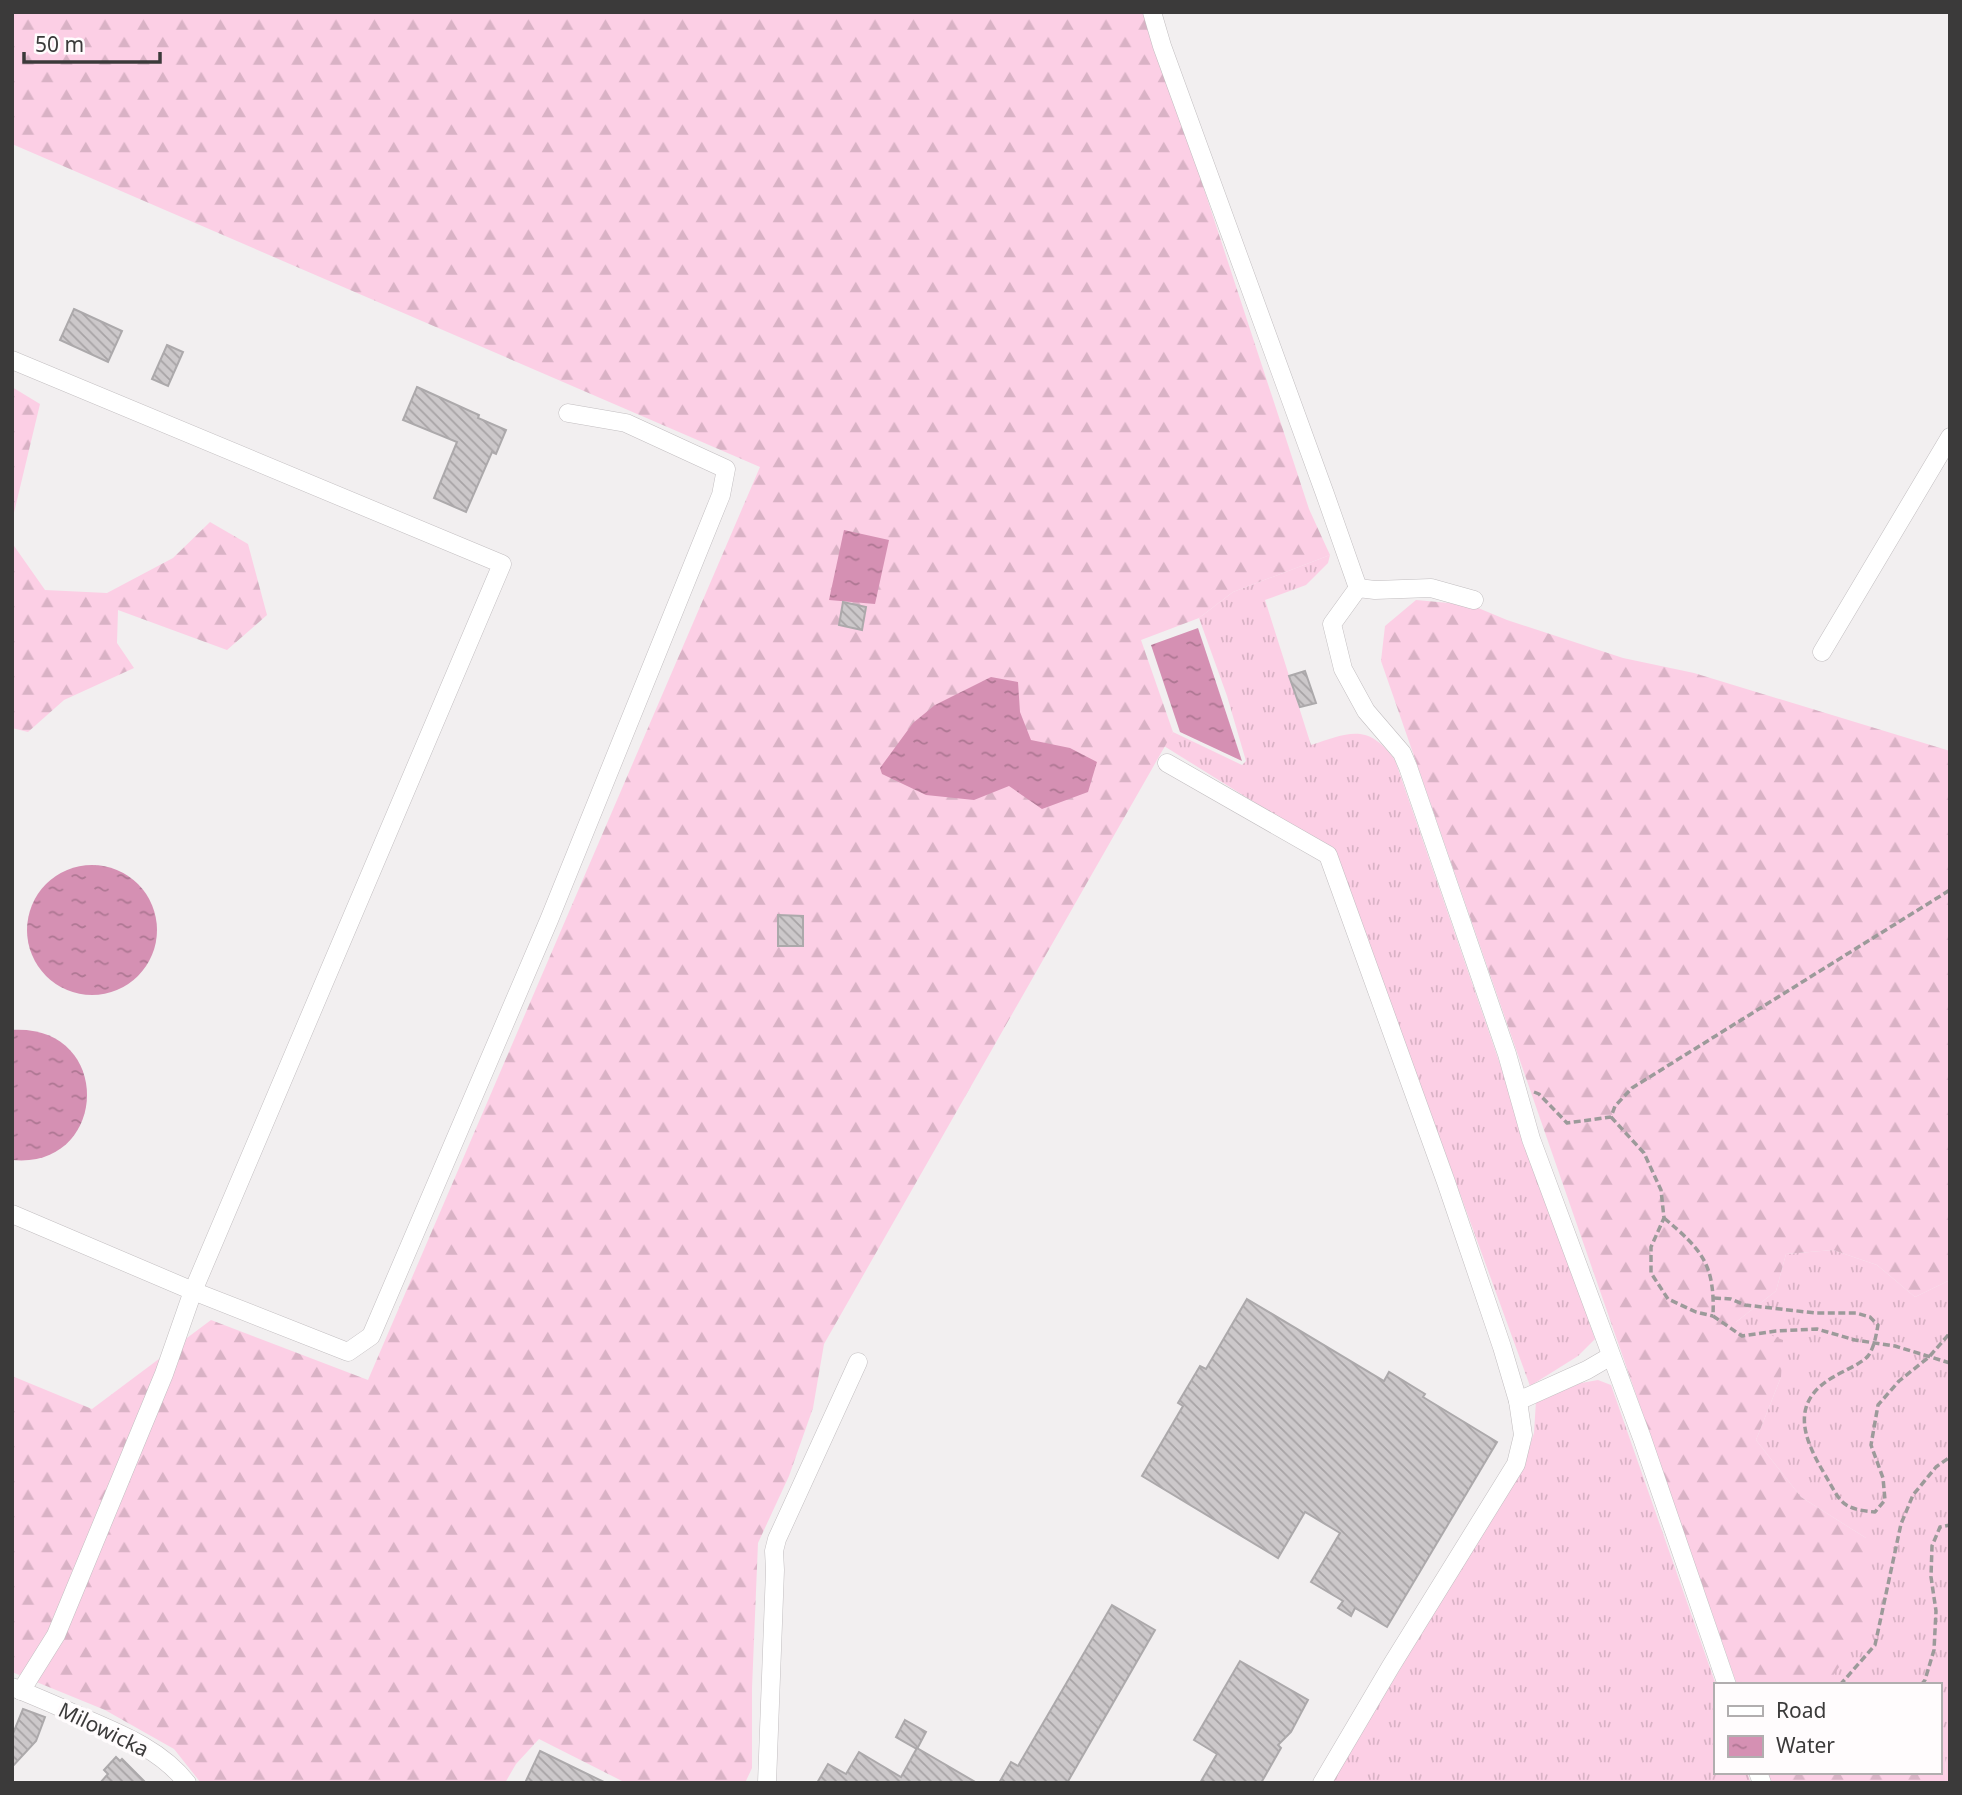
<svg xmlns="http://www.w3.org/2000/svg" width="1962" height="1795" viewBox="0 0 1962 1795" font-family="'Noto Sans',sans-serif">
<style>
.grass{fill:url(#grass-tufts)}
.forest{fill:url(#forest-firs)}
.water{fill:url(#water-ripples)}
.building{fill:url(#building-back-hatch);stroke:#aca9ab;stroke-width:2}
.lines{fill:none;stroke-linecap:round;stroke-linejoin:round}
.minor-casing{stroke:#c2bec0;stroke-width:19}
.path{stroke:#9c9a9a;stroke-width:3.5;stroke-dasharray:7 3.5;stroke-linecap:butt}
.minor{stroke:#fff;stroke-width:18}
.labels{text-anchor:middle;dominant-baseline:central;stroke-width:7;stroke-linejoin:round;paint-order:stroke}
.street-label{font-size:21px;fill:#3b3a3a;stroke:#fffcfd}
</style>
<defs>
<pattern id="grass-tufts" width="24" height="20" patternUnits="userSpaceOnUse" patternTransform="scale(1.75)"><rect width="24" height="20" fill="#fccfe5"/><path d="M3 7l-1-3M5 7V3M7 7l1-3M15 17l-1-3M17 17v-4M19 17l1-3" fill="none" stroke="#d9b2c5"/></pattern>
<pattern id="forest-firs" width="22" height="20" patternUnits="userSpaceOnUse" patternTransform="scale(1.75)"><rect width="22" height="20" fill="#fccfe5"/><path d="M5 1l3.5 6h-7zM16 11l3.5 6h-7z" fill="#d9b2c5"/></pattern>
<pattern id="water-ripples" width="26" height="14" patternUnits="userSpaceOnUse" patternTransform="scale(1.75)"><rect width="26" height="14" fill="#d590b3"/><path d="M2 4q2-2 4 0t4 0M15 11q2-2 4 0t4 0" fill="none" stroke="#ae7793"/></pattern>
<pattern id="building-back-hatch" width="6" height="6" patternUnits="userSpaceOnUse" patternTransform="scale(1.75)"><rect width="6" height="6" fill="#ccc8ca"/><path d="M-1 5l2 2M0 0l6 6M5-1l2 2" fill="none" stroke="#a7a3a5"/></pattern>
</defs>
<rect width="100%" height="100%" fill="#f2eff0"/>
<g class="grass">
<path d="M1330 555 1328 563 1306 585 1265 600 1311 745C1348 733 1368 722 1395 760L1595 1339 1578 1356 1530 1386 1336 853 1164 746 1173 732 1242 765 1246 761 1227 696 1199 618 1233 592Z"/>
<polygon points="1833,1250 1877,1265 1915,1297 1950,1280 1950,1783 1946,1783 1945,1752 1939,1747 1939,1685 1810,1685 1830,1679 1866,1538 1801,1497 1756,1440 1781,1377 1736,1322 1776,1291 1786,1254"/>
<polygon points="1598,1380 1611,1385 1716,1685 1715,1772 1747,1772 1751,1783 1332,1783 1525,1460 1534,1433 1536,1401 1581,1383"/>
</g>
<g class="forest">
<polygon points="12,12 1146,12 1309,509 1330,555 1233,592 1199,618 1141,640 1173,732 824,1344 813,1408 789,1476 758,1543 752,1688 752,1768 745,1783 626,1783 539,1739 516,1764 505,1783 201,1783 174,1749 105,1710 12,1672 12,1376 92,1409 211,1320 368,1380 760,467 12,144"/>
<polygon points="12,387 40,404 12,521"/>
<polygon points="210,522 248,544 267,615 227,650 118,610 117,643 134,668 64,700 28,732 12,728 12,543 45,590 107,593 173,558"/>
<polygon points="1416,600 1471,605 1507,620 1623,658 1694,673 1950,751 1950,1280 1915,1297 1877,1265 1833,1250 1786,1254 1776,1291 1736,1322 1783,1340 1781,1377 1756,1440 1801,1497 1866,1538 1867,1594 1863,1633 1830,1680 1810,1685 1737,1685 1381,661 1385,626"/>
<polygon points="1939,1747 1945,1752 1946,1783 1771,1783 1767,1772 1939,1772"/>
</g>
<g class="water">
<polygon points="844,530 889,540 875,604 829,600"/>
<polygon points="1198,628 1242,761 1180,732 1151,645"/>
<polygon points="991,677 1018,682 1020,712 1031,740 1070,748 1097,762 1088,792 1042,809 1009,786 974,800 926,795 882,774 880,768 913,723 935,705"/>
<circle cx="92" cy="930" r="65"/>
<path d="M12 1030C115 1024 109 1170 12 1160Z"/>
</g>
<g class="building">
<polygon points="74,309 122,331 108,362 60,340"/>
<polygon points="167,345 183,352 168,386 152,379"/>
<polygon points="417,387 479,415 478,418 506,430 496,454 492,452 466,512 434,498 457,442 403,420"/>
<polygon points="843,602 866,607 862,630 839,625"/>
<polygon points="1305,671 1316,703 1300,707 1289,676"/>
<polygon points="778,915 803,916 803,946 778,946"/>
<polygon points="1247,1299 1384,1381 1389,1372 1425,1394 1423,1397 1497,1442 1387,1627 1355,1608 1351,1616 1338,1608 1343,1601 1311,1582 1340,1533 1305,1512 1278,1558 1142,1476 1183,1406 1178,1403 1200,1366 1206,1369"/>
<polygon points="1112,1605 1155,1630 1067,1783 999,1783 1011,1762 1018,1766"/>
<polygon points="1240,1661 1308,1700 1291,1732 1278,1745 1281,1748 1261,1783 1200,1783 1217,1754 1194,1740"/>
<polygon points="23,1709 45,1717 36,1741 12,1767 12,1736"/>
<polygon points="905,1720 926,1732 917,1749 896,1737"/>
<polygon points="917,1748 977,1783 817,1783 828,1764 846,1774 859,1752 901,1777"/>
<polygon points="540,1751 606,1783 525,1783"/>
<polygon points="116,1757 120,1761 122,1759 146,1783 100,1783 108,1774 104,1770"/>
</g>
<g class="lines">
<defs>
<g id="minor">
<polyline points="1152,12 1162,46 1325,494 1358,588"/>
<polyline points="12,360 502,564 193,1291 12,1214"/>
<polyline points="1474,600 1431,588 1375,590 1358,588 1332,624 1343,669 1366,711 1402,753 1408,767 1507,1054 1531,1139 1642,1438 1727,1685"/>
<polyline points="1822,652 1950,437"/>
<polyline points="1167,763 1328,855 1446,1182 1502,1347 1518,1401 1523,1435 1516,1464 1391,1666 1322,1783"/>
<polyline points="1518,1401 1587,1370 1611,1356"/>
<path d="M12 1687C34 1696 56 1705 77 1715 116 1732 160 1748 187 1783"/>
<polyline points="21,1691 56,1635 164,1374 193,1291 348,1352 371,1336 549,920 721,495 726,469 626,423 568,413"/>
<polyline points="1758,1772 1762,1783"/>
<polyline points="767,1783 775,1570 774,1551 777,1539 858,1362"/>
</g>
</defs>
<use href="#minor" class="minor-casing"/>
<g class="path">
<polyline points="1534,1092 1539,1094 1567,1123 1611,1117 1615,1106 1632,1088 1950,890"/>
<polyline points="1611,1117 1644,1153 1661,1190 1664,1218 1651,1247 1651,1273 1668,1299 1696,1312 1713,1316"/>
<path d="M1664 1218C1702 1250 1715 1264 1713 1316L1742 1336 1776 1331 1817 1329 1855 1340 1895 1346 1950 1363"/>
<path d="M1714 1298 1731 1299 1745 1305 1815 1313H1856L1870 1317 1878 1325C1876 1336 1874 1348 1868 1356 1861 1364 1845 1370 1835 1376 1790 1401 1802 1436 1824 1473 1841 1502 1840 1509 1875 1512L1885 1500 1883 1478 1871 1445 1878 1405 1899 1381 1929 1357 1950 1333"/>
<polyline points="1840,1685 1875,1645 1901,1524 1913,1495 1936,1467 1950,1457"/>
<polyline points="1921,1685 1925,1680 1934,1650 1936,1611 1931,1577 1932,1546 1940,1527 1950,1525"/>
<polyline points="1950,1697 1950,1743"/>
</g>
<use href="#minor" class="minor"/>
</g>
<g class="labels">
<g class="street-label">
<text transform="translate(104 1729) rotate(26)">Milowicka</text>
</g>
</g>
<rect width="1962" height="1795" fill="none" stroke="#3b3a3a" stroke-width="28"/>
<rect x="1714" y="1683" width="228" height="91" fill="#fffcfd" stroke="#b1aeaf" stroke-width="2"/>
<rect x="1728" y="1706" width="35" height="10" fill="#ffffff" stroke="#b1aeaf" stroke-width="2"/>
<text x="1776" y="1718" font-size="21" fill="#3b3a3a">Road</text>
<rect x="1728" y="1736" width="35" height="21" fill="url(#water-ripples)" stroke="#b1aeaf" stroke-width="2"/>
<text x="1776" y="1753" font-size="21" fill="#3b3a3a">Water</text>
<path d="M24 52v10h136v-10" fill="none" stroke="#3b3a3a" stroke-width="3.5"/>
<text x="35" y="52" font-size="21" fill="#3b3a3a" stroke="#fffcfd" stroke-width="5" paint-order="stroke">50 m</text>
</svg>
